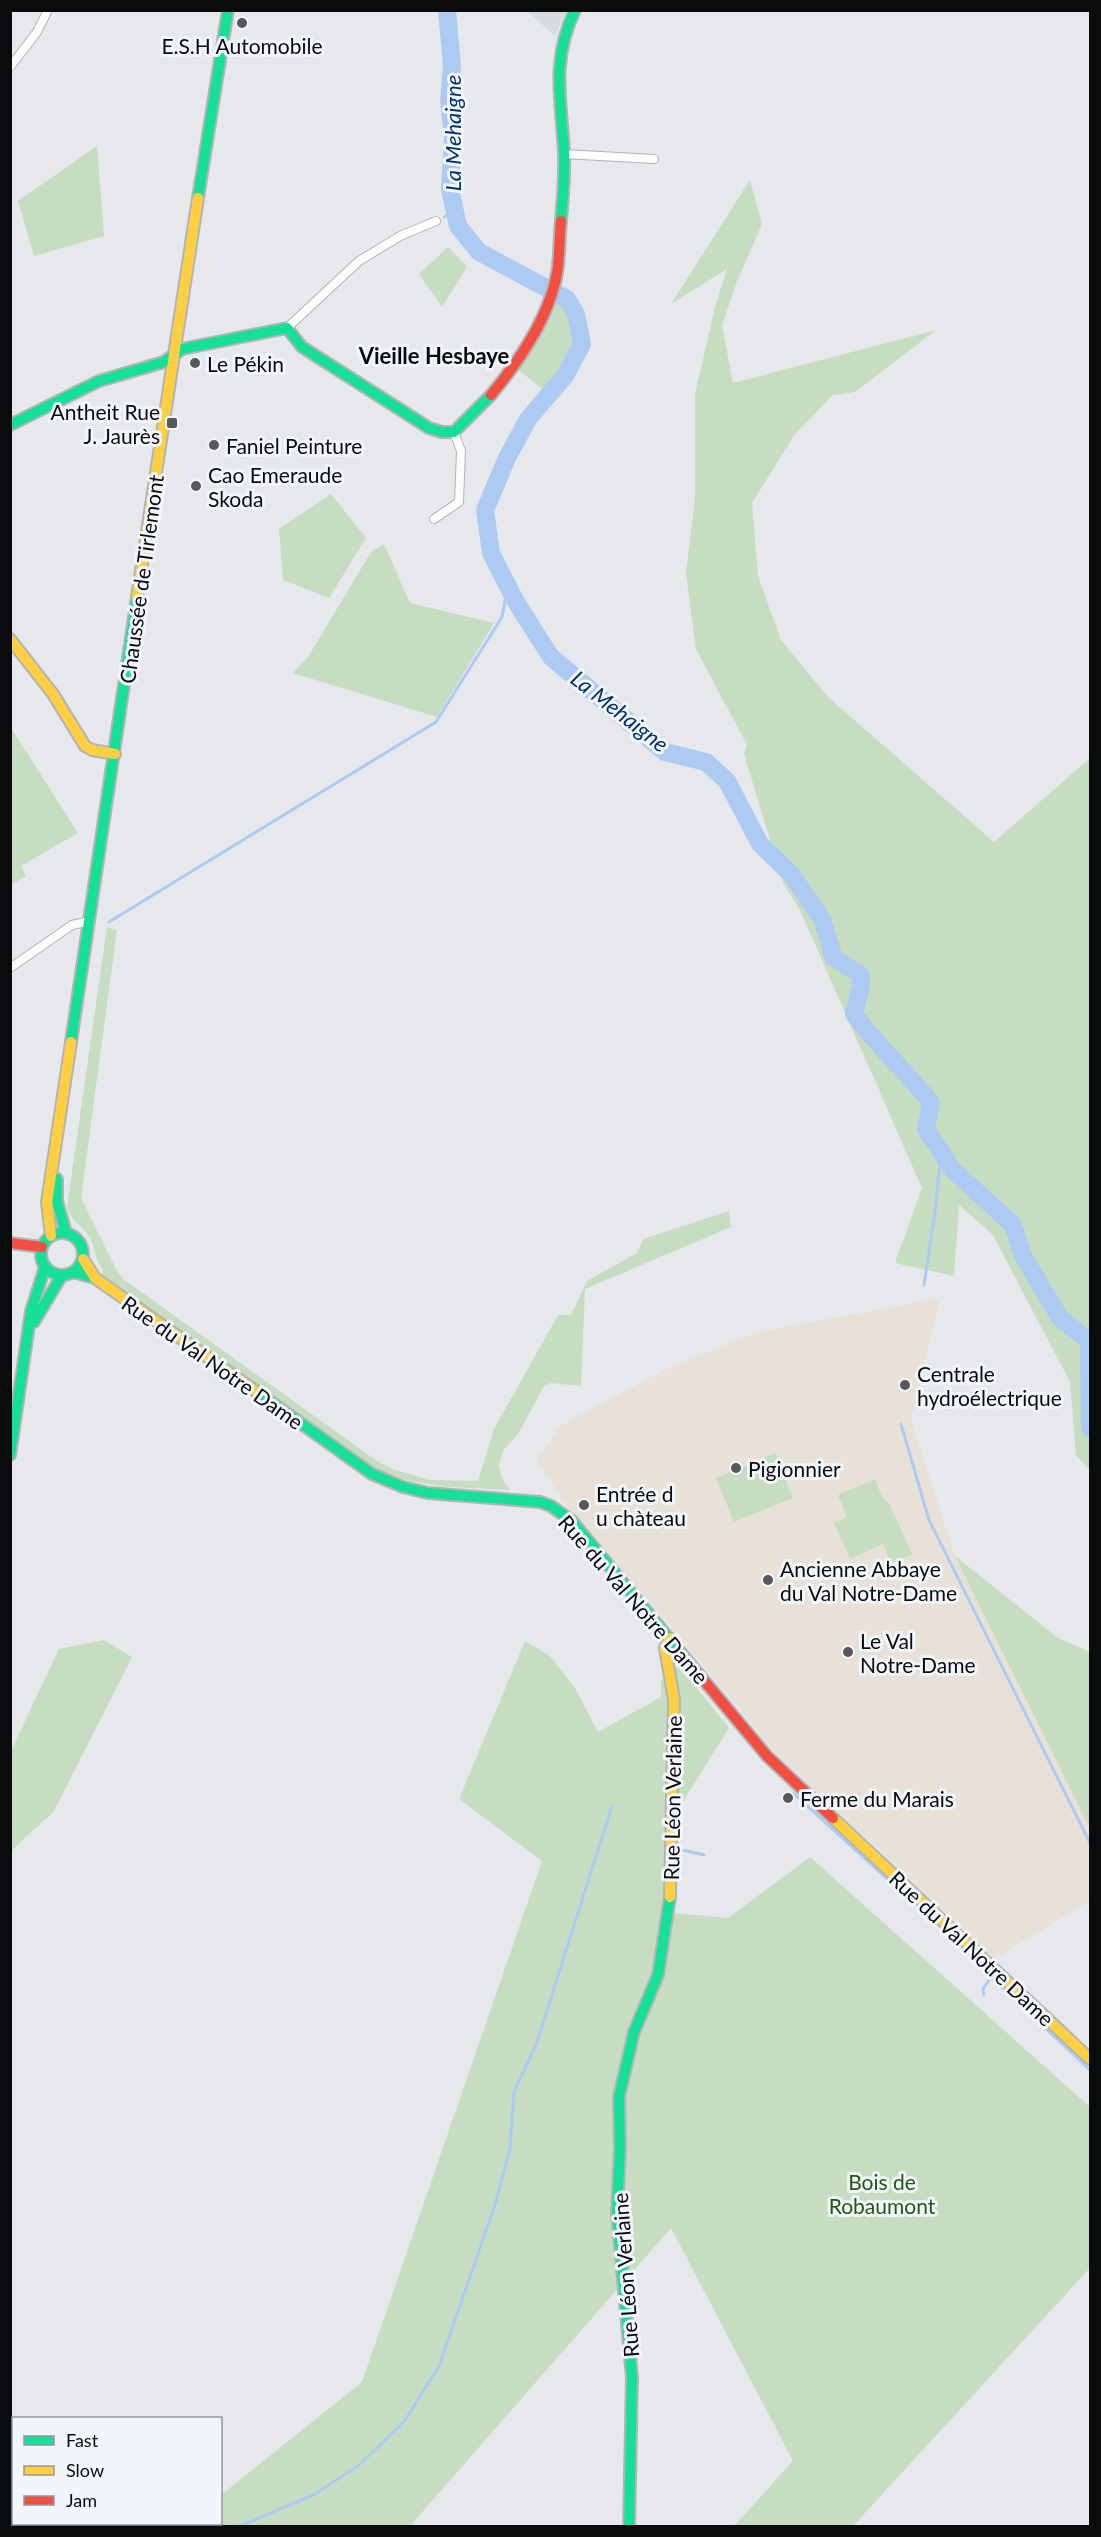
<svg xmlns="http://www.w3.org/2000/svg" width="1101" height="2537" viewBox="0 0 1101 2537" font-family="Lato,sans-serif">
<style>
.built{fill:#d6dbe1}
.education{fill:#e8e1d8}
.green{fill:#c6ddc2}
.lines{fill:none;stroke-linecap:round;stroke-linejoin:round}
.stream{stroke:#adcbf2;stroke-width:3}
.river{stroke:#adcbf2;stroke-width:18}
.street-casing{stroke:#b2b4b6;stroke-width:10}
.fast-casing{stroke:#b2b4b6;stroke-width:14}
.slow-casing{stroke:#b2b4b6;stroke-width:14}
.jam-casing{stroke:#b2b4b6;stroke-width:14}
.street{stroke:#fbfcfc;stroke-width:8}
.fast{stroke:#16e098;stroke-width:10}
.slow{stroke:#ffcf43;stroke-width:10}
.jam{stroke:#f24e42;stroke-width:10}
.poi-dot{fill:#57585b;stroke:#f2f5f9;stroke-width:2}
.labels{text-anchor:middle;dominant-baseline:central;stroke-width:6;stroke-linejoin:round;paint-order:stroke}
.poi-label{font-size:21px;fill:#0a0b0d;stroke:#f2f5f9;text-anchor:start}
.street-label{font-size:21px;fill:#0a0b0d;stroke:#f2f5f9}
.park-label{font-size:21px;fill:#235711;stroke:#f2f5f9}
.water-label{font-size:22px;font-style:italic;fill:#00326d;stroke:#f2f5f9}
.neighbourhood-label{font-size:22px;font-weight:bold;fill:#0a0b0d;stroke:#f2f5f9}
</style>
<rect width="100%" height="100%" fill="#e6e8eb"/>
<polygon class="built" points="527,11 566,11 555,36"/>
<polygon class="education" points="940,1298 911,1420 955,1556 1090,1829 1090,1901 994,1959 775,1752 652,1604 573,1515 537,1460 560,1426 668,1368 758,1332"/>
<g class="green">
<polygon points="97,146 104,236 34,256 18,201"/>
<polygon points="750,180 762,224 736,284 722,325 733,383 936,330 855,392 833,395 795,434 752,503 758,576 781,640 828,697 994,842 1090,758 1090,1471 1076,1455 1070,1382 993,1235 959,1205 954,1276 895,1263 922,1188 800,910 783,883 744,754 747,745 696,649 686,574 695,498 695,394 715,307 727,269 671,304"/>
<polygon points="448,247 467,267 442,307 419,274"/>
<path d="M556 299C590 328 570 363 544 390L517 369 532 350Z"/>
<polygon points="331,494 366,538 329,598 283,580 279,529"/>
<polygon points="384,544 410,603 494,623 437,717 293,673 308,657 371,552"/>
<polygon points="11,728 78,833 21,866 26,876 11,885"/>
<path d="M107 927 117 930 81 1198 116 1269 123 1279 377 1461 395 1470 430 1480 478 1481 494 1429 558 1315H571L587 1281 637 1253 643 1239 729 1211 731 1227 585 1289 581 1386 551 1383 544 1386 518 1434 504 1449 499 1465 502 1479 510 1490C456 1487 407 1489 359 1460L102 1275 103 1269C93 1257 97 1250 90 1238 83 1225 72 1223 67 1207Z"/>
<polygon points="775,1453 793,1498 734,1522 716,1478"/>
<polygon points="875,1479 882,1497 890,1505 912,1554 891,1563 883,1544 850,1559 834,1523 847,1517 838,1495"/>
<polygon points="955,1556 1058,1638 1090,1652 1090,1829"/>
<polygon points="104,1640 132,1657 54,1811 11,1851 11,1751 59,1649"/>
<polygon points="525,1641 550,1656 575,1688 598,1732 661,1697 661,1679 676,1682 675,1667 679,1666 729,1728 679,1808 674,1913 728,1918 810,1857 1090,2107 1090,2270 1089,2269 853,2526 734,2526 793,2461 671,2228 410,2526 181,2526 185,2524 220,2524 221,2495 362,2382 542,1861 459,1799"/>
</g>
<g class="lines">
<g class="stream">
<polyline points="444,217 455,212"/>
<polyline points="109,922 436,722 502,617 508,586"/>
<polyline points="924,1285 935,1212 941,1152"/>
<polyline points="901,1424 929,1520 1090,1843"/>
<polyline points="793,1793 897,1888"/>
<polyline points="678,1849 704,1855"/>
<polyline points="976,1963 1090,2070"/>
<polyline points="984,1995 983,1989 991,1977"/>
<polyline points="240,2526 315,2494 359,2465 404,2422 439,2366 495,2205 510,2148 514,2092 536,2045 612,1806"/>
</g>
<path class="river" d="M447 10 452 66 449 99 453 138 450 189 458 226 479 252 567 299 576 314 582 344 565 376 528 419 507 458 485 510 491 553 516 602 551 657 665 752 706 762 727 781 760 844 791 874 822 919 834 958 861 975V986L854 1014C877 1046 907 1072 931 1103L926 1129 953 1170 1013 1225 1023 1256 1060 1318 1089 1341 1090 1428"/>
<defs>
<g id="street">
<polyline points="10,67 37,32 48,10"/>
<polyline points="564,154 654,159"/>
<polyline points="287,328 359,261 400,236 436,221"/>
<polyline points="434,519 459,502 461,451 454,432"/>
<polyline points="10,968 72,925 90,921"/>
</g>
<g id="fast">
<polyline points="198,198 228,10"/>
<path d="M561 221C563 198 565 175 564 151 561 99 551 60 575 10"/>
<polyline points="10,425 99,381 164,362 182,349 287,328 302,347 429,428 442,432 454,432 491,395"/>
<polyline points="71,1042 137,597"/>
<polyline points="57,1179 57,1201 66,1233"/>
<circle cx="62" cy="1254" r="21"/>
<polyline points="73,1272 95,1278"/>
<polyline points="34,1322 62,1275"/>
<polyline points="257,1392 372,1474 403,1487 428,1493 540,1502 551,1506 572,1521 691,1665"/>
<polyline points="10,1455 31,1311 45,1267"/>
<polyline points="629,2526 632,2378 617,2212 620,2149 619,2097 634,2032 658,1975 670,1897"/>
</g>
<g id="slow">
<polyline points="137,597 198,198"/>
<polyline points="10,639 53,694 85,746 92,750 115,754"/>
<polyline points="51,1236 47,1202 71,1042"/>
<polyline points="83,1259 95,1278 257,1392"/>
<polyline points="670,1638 665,1648 674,1700 670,1897"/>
<polyline points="833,1818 1090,2059"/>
</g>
<g id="jam">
<path d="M491 395C520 360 549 318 557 273 560 256 559 238 561 221"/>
<polyline points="10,1243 42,1247"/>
<polyline points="691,1665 767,1756 833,1818"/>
</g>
</defs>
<use href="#street" class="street-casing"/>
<use href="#fast" class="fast-casing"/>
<use href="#slow" class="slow-casing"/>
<use href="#jam" class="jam-casing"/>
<use href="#street" class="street"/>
<use href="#fast" class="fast"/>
<use href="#slow" class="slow"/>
<use href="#jam" class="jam"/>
</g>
<g class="poi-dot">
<circle cx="242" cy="23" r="6"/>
<circle cx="195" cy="363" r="6"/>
<rect x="166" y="417" width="12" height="12" rx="3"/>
<circle cx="214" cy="445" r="6"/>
<circle cx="196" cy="486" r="6"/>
<circle cx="905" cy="1385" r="6"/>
<circle cx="736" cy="1468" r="6"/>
<circle cx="584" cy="1505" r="6"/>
<circle cx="768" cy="1580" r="6"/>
<circle cx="848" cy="1652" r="6"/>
<circle cx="788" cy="1798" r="6"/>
</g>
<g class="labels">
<g class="poi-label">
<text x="242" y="45" text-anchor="middle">E.S.H Automobile</text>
<text x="207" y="363">Le Pékin</text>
<text x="160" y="411" text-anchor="end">Antheit Rue<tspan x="160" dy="24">J. Jaurès</tspan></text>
<text x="226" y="445">Faniel Peinture</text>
<text x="208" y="474">Cao Emeraude<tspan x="208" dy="24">Skoda</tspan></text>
<text x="917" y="1373">Centrale<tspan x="917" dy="24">hydroélectrique</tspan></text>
<text x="748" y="1468">Pigionnier</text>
<text x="596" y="1493">Entrée d<tspan x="596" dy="24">u chàteau</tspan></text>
<text x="780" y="1568">Ancienne Abbaye<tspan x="780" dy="24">du Val Notre-Dame</tspan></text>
<text x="860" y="1640">Le Val<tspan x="860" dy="24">Notre-Dame</tspan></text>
<text x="800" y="1798">Ferme du Marais</text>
</g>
<g class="street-label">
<text transform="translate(141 579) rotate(-82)">Chaussée de Tirlemont</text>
<text transform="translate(213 1362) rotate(35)">Rue du Val Notre Dame</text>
<text transform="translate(634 1599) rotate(49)">Rue du Val Notre Dame</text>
<text transform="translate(672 1798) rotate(-89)">Rue Léon Verlaine</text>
<text transform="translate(972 1948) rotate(43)">Rue du Val Notre Dame</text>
<text transform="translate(625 2275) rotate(-94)">Rue Léon Verlaine</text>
</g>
<g class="park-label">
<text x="882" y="2181">Bois de<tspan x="882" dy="24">Robaumont</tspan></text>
</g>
<g class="water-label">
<text transform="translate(452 133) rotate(-90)">La Mehaigne</text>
<text transform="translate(620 711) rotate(38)">La Mehaigne</text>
</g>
<g class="neighbourhood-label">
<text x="434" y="355">Vieille Hesbaye</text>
</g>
</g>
<rect width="1101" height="2537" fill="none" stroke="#0a0b0d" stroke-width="24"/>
<rect x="12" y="2417" width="210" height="108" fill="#f2f5f9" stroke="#95979b" stroke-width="1.5"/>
<rect x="24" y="2436" width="30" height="9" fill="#16e098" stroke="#95979b" stroke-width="1.5"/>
<text x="66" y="2447" font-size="18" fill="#0a0b0d">Fast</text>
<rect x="24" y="2466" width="30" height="9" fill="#ffcf43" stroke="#95979b" stroke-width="1.5"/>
<text x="66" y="2477" font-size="18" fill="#0a0b0d">Slow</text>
<rect x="24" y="2496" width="30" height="9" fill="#f24e42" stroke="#95979b" stroke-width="1.5"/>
<text x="66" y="2507" font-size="18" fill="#0a0b0d">Jam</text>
</svg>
